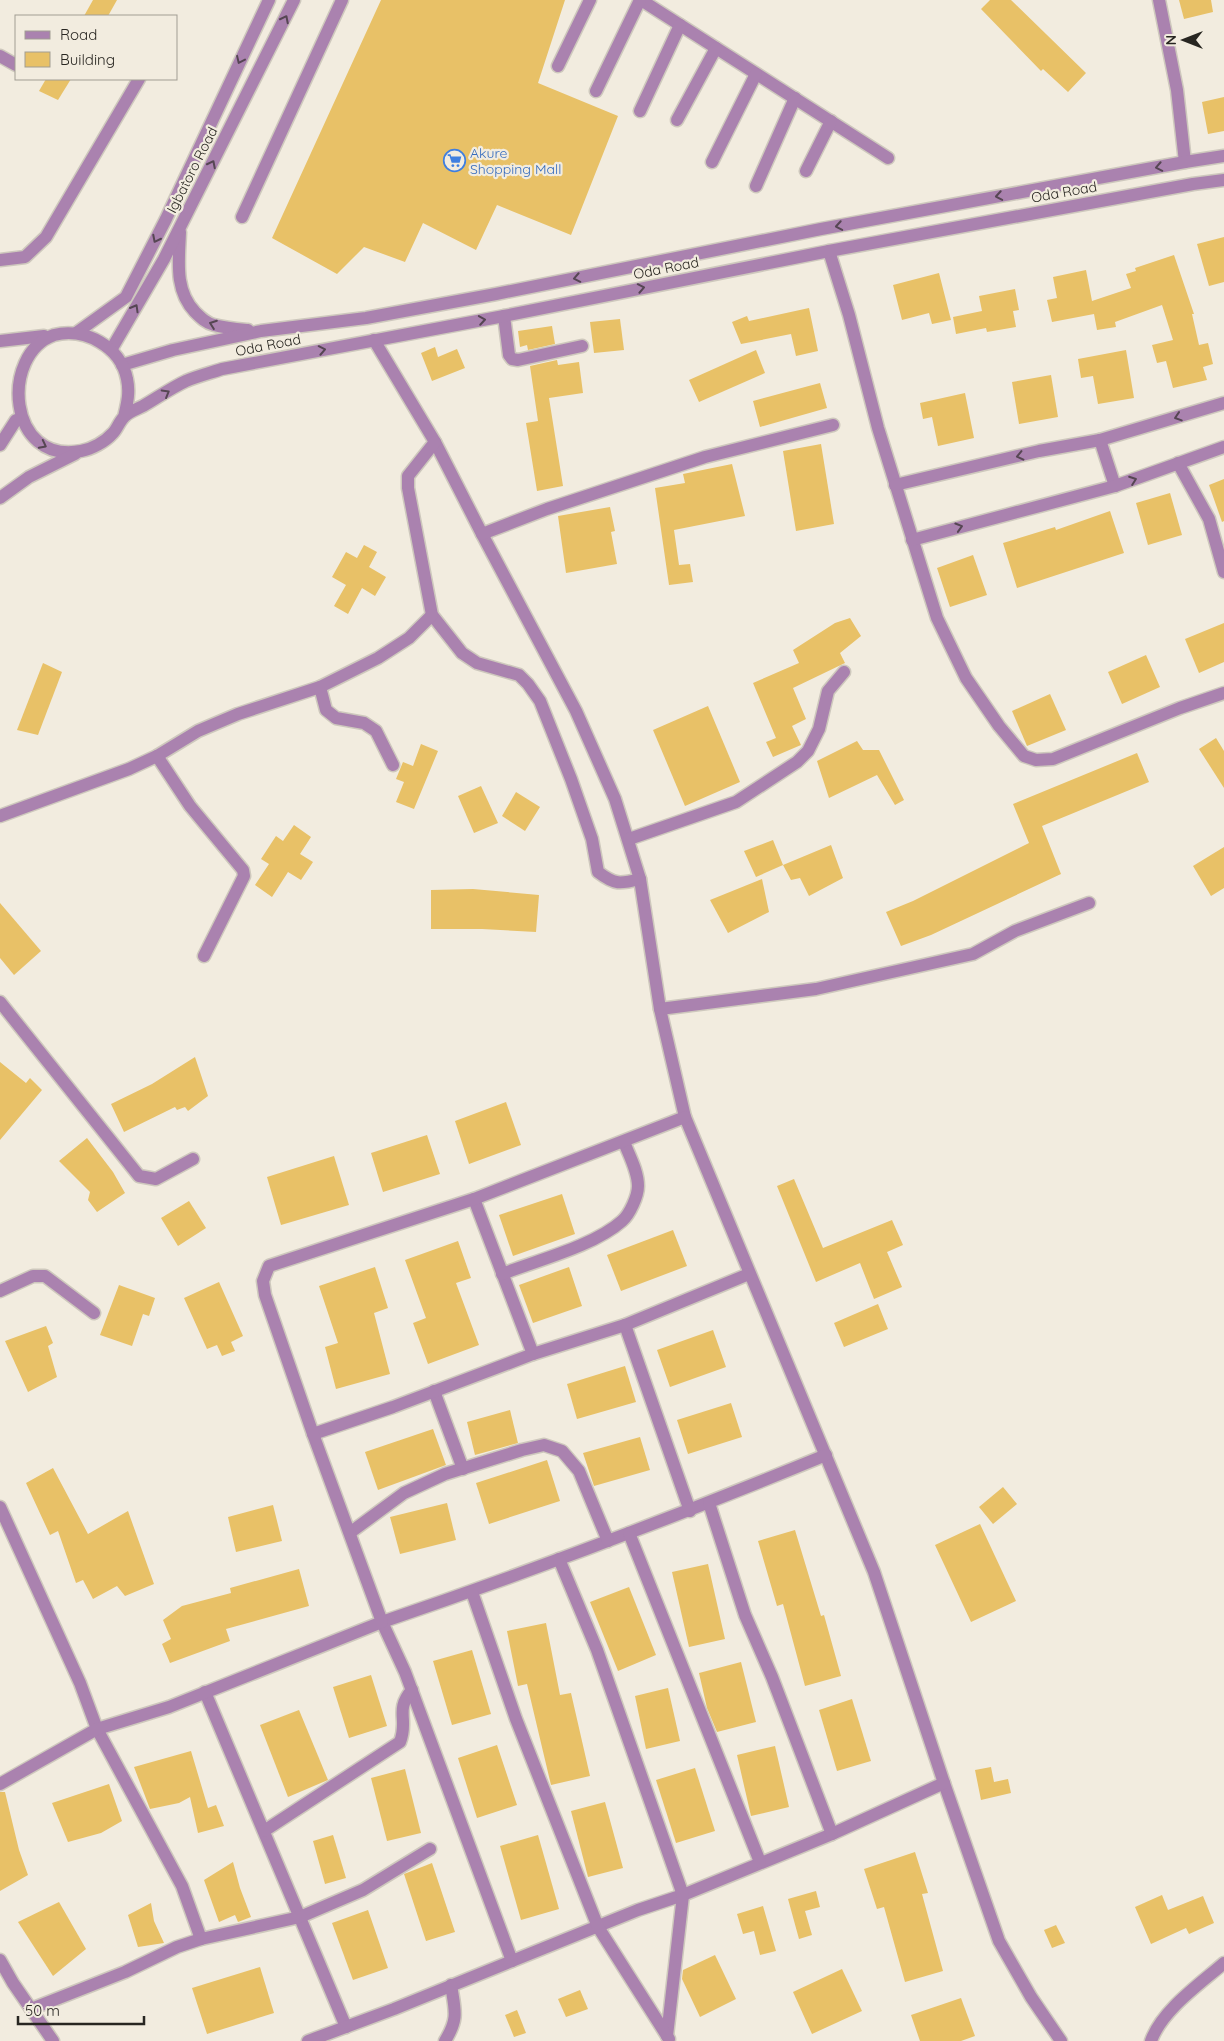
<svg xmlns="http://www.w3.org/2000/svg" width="1224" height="2041" viewBox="0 0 1224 2041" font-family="Quicksand,sans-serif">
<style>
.building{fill:#e8c167}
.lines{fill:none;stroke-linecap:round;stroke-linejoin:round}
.minor-casing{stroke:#cec8bd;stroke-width:15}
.minor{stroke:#aa82af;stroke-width:12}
.oneway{stroke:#564653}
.labels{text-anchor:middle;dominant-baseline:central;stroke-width:4.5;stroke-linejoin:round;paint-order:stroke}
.shop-label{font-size:14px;fill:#366cbe;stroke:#f2ecdf;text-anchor:start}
.street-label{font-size:14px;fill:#282621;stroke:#f2ecdf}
</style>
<rect width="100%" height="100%" fill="#f2ecdf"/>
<g class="building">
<polygon points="93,0 117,0 108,16 84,16"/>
<polygon points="381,0 565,0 538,83 618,116 571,235 497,205 476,250 423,223 405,262 364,247 337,274 272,238"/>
<polygon points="990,0 1011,0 1086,73 1068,92 1043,69 1041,71 981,9"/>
<polygon points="1179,0 1211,0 1213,12 1184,19"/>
<polygon points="46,79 71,79 58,100 39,91"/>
<polygon points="1224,97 1224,131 1208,134 1202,102"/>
<polygon points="1224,237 1224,282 1209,286 1197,244"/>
<polygon points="1174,255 1194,314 1192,314 1199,345 1208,343 1213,364 1203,367 1207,380 1173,388 1166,361 1157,363 1152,345 1173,340 1162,305 1115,322 1116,327 1097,330 1094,314 1052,322 1047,300 1057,298 1053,277 1086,270 1092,301 1131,288 1126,274 1136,271 1135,268"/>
<polygon points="939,273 951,320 932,324 929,313 902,320 893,285"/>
<polygon points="1015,289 1019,310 1013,311 1016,327 987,332 986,328 956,334 953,317 982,311 979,296"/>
<polygon points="809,308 818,351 796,356 791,334 741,344 732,322 747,316 749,321"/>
<polygon points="620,319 624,350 594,353 590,322"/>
<polygon points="552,326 555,344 528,350 527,345 520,347 518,331"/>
<polygon points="435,347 438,357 457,349 465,368 432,381 421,353"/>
<polygon points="756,350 765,373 699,402 689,380"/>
<polygon points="1126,350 1134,398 1098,404 1093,376 1081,378 1078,359"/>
<polygon points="557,360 558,365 579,362 583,393 549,398 563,486 537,491 526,423 538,421 530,366"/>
<polygon points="1051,375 1058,417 1019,424 1012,382"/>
<polygon points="820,383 827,408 760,427 753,401"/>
<polygon points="965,393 974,438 938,446 932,417 923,419 920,403"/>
<polygon points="821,444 834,524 796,531 783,451"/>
<polygon points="732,464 745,516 674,530 679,565 690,564 693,582 669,585 655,488 685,483 683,474"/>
<polygon points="1224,479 1224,521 1222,522 1209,485"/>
<polygon points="1170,493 1182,535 1148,545 1136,503"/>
<polygon points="610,507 615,531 611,532 617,564 566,573 558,516"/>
<polygon points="1110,511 1124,553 1017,588 1003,543 1055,527 1056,530"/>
<polygon points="364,545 377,552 369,567 386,577 375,596 362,588 348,614 334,606 346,585 332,577 346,552 357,558"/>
<polygon points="973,555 987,595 950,607 937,568"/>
<polygon points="850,618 861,636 840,653 845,663 793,688 806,719 792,726 801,745 773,757 766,742 776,738 753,683 799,663 793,650 835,623"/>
<polygon points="1224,623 1224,662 1199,673 1185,639"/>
<polygon points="1146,655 1160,687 1122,704 1108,672"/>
<polygon points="43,663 62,672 38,735 17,730"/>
<polygon points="1050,694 1066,730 1027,746 1012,711"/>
<polygon points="708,706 740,782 685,806 653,730"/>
<polygon points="1216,738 1224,751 1224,788 1199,749"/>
<polygon points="857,741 863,750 879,750 904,800 895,805 877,775 829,798 817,761"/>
<polygon points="421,744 438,751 414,809 396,802 404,782 396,779 403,762 413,766"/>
<polygon points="1137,753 1149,782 1042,826 1061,874 931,935 901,946 886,912 913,901 1029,843 1013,804"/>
<polygon points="481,786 498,823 474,833 458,796"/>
<polygon points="516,792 540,807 525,831 502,816"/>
<polygon points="294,825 311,837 300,854 313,862 301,880 288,872 272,897 255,885 269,864 261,859 276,836 283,841"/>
<polygon points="773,840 783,865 756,877 744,851"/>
<polygon points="831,845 843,878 809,896 800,878 791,880 783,865"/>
<polygon points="1224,847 1224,888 1211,896 1193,866"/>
<polygon points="762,879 769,912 728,933 710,900"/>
<polygon points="473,889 539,895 536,932 482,929 431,929 431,890"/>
<polygon points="0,903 41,951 14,975 0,958"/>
<polygon points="195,1057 208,1096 188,1111 185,1107 177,1110 175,1107 124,1132 111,1104 152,1084"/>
<polygon points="0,1062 26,1083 30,1078 42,1090 0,1140"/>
<polygon points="506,1102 521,1145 469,1164 455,1121"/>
<polygon points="427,1135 440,1174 383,1192 371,1153"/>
<polygon points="87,1138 113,1172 125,1193 97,1212 88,1200 90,1192 59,1161"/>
<polygon points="334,1156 349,1205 281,1225 267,1177"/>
<polygon points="794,1179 823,1248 892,1220 903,1245 887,1252 902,1287 874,1299 860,1263 816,1282 777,1186"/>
<polygon points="562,1194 575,1234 513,1256 499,1215"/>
<polygon points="189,1201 206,1228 178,1246 161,1218"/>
<polygon points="673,1230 687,1266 621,1291 607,1255"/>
<polygon points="458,1241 471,1278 456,1283 479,1345 428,1364 413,1323 426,1318 405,1260"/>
<polygon points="375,1267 388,1308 374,1313 390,1374 336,1389 325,1347 338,1343 319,1286"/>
<polygon points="569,1267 582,1306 533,1323 519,1285"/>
<polygon points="219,1282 243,1336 231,1342 235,1351 222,1356 217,1345 207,1349 184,1298"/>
<polygon points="119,1285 155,1298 149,1316 143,1314 132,1346 100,1335"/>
<polygon points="878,1304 888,1329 844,1347 834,1323"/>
<polygon points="46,1326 53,1343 48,1346 57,1377 28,1392 5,1341"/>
<polygon points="713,1330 726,1367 670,1387 657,1350"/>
<polygon points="625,1366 636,1402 577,1419 567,1384"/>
<polygon points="731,1403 742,1437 688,1454 677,1420"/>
<polygon points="510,1410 518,1443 475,1455 467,1422"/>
<polygon points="433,1429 446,1465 378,1490 365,1452"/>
<polygon points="640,1437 650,1470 594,1486 583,1453"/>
<polygon points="547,1460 560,1501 489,1524 476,1483"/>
<polygon points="53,1468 88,1534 128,1511 154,1584 125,1596 117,1586 93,1599 83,1580 76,1583 58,1531 50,1535 26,1483"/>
<polygon points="1003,1487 1017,1504 993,1524 979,1507"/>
<polygon points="447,1503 456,1540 400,1554 390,1517"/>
<polygon points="273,1505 282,1541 236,1552 228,1517"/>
<polygon points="980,1524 1016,1601 971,1622 935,1545"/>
<polygon points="795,1530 821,1616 824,1615 841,1676 805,1686 783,1604 777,1606 758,1541"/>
<polygon points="708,1564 725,1639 689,1647 672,1572"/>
<polygon points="299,1569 309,1606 226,1629 230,1641 170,1663 162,1644 171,1639 163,1620 182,1606 231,1593 230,1588"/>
<polygon points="629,1587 656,1655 618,1671 590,1602"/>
<polygon points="546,1623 560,1695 571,1693 590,1776 551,1785 527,1684 518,1686 507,1631"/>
<polygon points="472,1650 491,1714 452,1725 433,1661"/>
<polygon points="741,1662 756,1722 717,1732 707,1708 699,1673"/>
<polygon points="371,1675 387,1726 349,1738 333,1687"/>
<polygon points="668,1688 680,1741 646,1749 635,1696"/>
<polygon points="852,1699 871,1761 837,1771 819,1710"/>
<polygon points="299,1710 328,1780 288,1797 260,1725"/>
<polygon points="497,1745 517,1805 477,1818 458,1758"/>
<polygon points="775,1746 789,1807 751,1816 737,1755"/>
<polygon points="191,1751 208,1808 216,1805 224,1826 198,1833 190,1797 179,1803 150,1809 134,1767"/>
<polygon points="991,1767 994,1782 1008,1779 1011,1793 981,1800 975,1770"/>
<polygon points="695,1768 715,1831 676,1843 656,1780"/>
<polygon points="405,1769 421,1833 387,1841 371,1778"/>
<polygon points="109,1784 122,1821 101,1833 68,1842 52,1803"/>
<polygon points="0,1792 5,1792 19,1850 28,1875 0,1891"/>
<polygon points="605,1802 623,1868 588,1877 571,1811"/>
<polygon points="333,1835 346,1878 325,1884 313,1841"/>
<polygon points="538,1835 559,1909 521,1920 500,1846"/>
<polygon points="915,1852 928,1893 922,1894 943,1971 905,1982 884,1907 877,1909 864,1869"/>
<polygon points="233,1862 240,1888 251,1917 238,1922 235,1915 219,1922 204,1880"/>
<polygon points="432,1863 455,1932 426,1941 404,1874"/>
<polygon points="816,1891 820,1907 805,1911 812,1935 799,1939 788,1899"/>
<polygon points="1162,1895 1168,1910 1203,1896 1214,1923 1189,1934 1186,1928 1151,1944 1135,1907"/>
<polygon points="59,1902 86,1949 53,1976 18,1922"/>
<polygon points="151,1903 154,1921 164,1943 138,1947 128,1915"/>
<polygon points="763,1906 776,1951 760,1955 754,1931 743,1934 737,1914"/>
<polygon points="368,1910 388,1968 353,1980 332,1923"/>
<polygon points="1056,1925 1065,1943 1052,1948 1044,1930"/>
<polygon points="715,1955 736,1999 700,2017 682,1979 683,1970"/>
<polygon points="260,1967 274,2013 207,2034 192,1988"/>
<polygon points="842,1969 862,2011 812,2034 793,1992"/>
<polygon points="580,1990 588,2009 566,2017 558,1999"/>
<polygon points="961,1998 975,2036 961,2041 920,2041 911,2015"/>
<polygon points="517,2010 526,2033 514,2037 505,2015"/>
</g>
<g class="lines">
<defs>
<g id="minor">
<polyline points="641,0 888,158"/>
<polyline points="1159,0 1177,90 1185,162"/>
<polyline points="0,56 16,65"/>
<polyline points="558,66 590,0"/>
<polyline points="596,91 640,0"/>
<polyline points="640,111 680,25"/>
<polyline points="677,120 716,48"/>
<polyline points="712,162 756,74"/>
<polyline points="806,171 831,121"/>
<polyline points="756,186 795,98"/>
<polyline points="242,217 342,0"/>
<path d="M180 232C179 260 174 290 195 312 201 318 206 323 214 325 225 328 237 329 248 330"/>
<polyline points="829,251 849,315 878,428 937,618 966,678 999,726 1024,756 1036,760 1053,759 1180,708 1224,693"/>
<polyline points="0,260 25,257 46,237 139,79"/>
<polyline points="504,316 509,355 512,359 518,360 582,346"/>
<polyline points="76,333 126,297 166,219 269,0"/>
<polyline points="374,340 435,442 482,534 576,711 615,799 640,879 660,1009 685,1117 874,1572 944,1783 999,1941 1031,1997 1061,2041"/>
<polyline points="0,341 44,336"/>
<polyline points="111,350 164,259 294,0"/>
<polyline points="122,365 173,350 261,331 366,318 496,294 821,229 1185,162 1224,156"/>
<path d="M124 417C127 404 130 393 127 379 121 347 85 327 54 335 0 354 7 465 81 451 92 449 105 442 113 433 117 429 119 422 124 417 128 412 137 409 143 406 157 398 171 388 186 381 198 376 210 373 222 369L504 316 829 251 1193 184 1224 180"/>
<polyline points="1100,440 1115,486"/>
<path d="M435 442 408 476V488L432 615 462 653 477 663 519 675 528 684 540 701 571 779 592 839 598 872C615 885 620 884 640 879"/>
<polyline points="0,445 16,420"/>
<polyline points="1178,463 1209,519 1224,572"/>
<polyline points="895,485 1039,451 1100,440 1224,403"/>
<polyline points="0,498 29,477 75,454"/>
<polyline points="482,534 547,509 705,457 833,425"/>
<polyline points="912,540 1115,486 1224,447"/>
<polyline points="320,687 326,710 336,718 364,723 376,731 393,765"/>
<polyline points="157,756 190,806 243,870 244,876 204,956"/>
<polyline points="0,816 129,769 157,756 198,731 238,714 320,687 378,658 409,638 432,615"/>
<polyline points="629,839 736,802 797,762 808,751 819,729 828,691 844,672"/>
<polyline points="0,1002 139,1176 156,1179 193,1159"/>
<polyline points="660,1009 816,989 973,954 1015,931 1089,903"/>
<polyline points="474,1199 533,1354"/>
<path d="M502 1274C538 1260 594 1246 622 1221 630 1214 638 1196 638 1186 638 1171 629 1155 624 1142"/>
<polyline points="0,1291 33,1276 45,1276 94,1313"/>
<polyline points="625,1325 690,1511"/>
<polyline points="434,1391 463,1469"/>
<polyline points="313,1434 393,1407 533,1354 625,1325 749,1274"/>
<path d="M826 1455C680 1515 532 1571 382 1622L405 1672 512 1961 638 1910 683 1895 832 1834 944 1783"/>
<polyline points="709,1503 745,1615 772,1677 832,1834"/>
<polyline points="0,1507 80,1683 97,1729 182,1886 201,1939"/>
<polyline points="351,1532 404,1493 445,1474 522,1450 544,1445 562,1451 579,1471 608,1541"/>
<polyline points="629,1533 760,1862"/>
<polyline points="559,1559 597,1650 683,1895 667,2036"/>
<polyline points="472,1592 516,1719 598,1927 669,2039"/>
<polyline points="205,1692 346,2027"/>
<polyline points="0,1784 97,1729 169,1707 382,1622 313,1434 265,1295 263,1281 269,1266 474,1199 685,1117"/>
<path d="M264 1831 400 1742C409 1719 394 1711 412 1690"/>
<polyline points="0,1960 13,1983 53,2041"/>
<polyline points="31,2009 125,1972 177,1947 201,1939 300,1917 363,1890 430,1849"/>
<polyline points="308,2041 394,2009 512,1961"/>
<path d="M445 2041C459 2018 455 2011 451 1985"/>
<path d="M1151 2041C1162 2010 1200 1984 1224 1963"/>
</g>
</defs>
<use href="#minor" class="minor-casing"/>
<use href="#minor" class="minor"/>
</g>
<defs><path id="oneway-chevron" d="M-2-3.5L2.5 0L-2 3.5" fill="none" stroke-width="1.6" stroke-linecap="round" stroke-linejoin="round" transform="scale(1.25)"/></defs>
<g class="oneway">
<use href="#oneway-chevron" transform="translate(285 19) rotate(-63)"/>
<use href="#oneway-chevron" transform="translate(240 60) rotate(115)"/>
<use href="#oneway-chevron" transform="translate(212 164) rotate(-63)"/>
<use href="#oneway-chevron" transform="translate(1159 167) rotate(169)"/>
<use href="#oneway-chevron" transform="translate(999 196) rotate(170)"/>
<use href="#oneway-chevron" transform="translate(839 226) rotate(170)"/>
<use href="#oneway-chevron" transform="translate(156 239) rotate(117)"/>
<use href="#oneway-chevron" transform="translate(577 278) rotate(169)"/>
<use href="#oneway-chevron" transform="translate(641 288) rotate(-11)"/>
<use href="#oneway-chevron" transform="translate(135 308) rotate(-60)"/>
<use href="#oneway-chevron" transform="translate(482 320) rotate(-9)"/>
<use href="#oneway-chevron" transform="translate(213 324) rotate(-160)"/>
<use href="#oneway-chevron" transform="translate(322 350) rotate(-11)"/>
<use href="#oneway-chevron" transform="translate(166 393) rotate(-30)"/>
<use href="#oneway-chevron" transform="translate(1178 417) rotate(162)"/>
<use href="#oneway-chevron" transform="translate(43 445) rotate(27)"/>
<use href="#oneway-chevron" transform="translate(1020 456) rotate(167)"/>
<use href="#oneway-chevron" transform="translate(1133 480) rotate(-20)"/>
<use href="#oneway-chevron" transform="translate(959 527) rotate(-17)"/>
</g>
<defs>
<symbol id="supermarket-ring" viewBox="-11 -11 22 22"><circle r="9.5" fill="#f2ecdf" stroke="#3f7fe0" stroke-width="1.5"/><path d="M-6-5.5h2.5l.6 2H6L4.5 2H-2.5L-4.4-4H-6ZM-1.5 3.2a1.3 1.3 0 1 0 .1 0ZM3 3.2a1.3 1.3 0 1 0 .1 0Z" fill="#3f7fe0"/></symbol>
</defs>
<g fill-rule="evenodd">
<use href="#supermarket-ring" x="442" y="148" width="25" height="25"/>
</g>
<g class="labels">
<g class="shop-label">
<text x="470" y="153">Akure<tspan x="470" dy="16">Shopping Mall</tspan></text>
</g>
<g class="street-label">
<text transform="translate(192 170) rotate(-63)">Igbatoro Road</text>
<text transform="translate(1064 192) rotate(-10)">Oda Road</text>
<text transform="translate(666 268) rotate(-11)">Oda Road</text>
<text transform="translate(268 345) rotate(-11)">Oda Road</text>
</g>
</g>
<rect x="15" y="15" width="162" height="65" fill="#f2ecdf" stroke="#a19d93"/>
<rect x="25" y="31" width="25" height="8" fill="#aa82af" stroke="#a19d93"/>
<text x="60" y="40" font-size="15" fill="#282621">Road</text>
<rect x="25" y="52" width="25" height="15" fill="#e8c167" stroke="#a19d93"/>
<text x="60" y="65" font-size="15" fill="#282621">Building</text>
<g transform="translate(1184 40) rotate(270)" stroke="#f2ecdf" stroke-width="4" paint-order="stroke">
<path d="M0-4L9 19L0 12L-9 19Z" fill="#282621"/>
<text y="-8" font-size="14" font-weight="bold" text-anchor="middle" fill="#282621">N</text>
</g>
<path d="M18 2016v8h126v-8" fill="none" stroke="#282621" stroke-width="2.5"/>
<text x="25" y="2016" font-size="15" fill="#282621" stroke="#f2ecdf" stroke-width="4" paint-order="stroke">50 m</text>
</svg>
